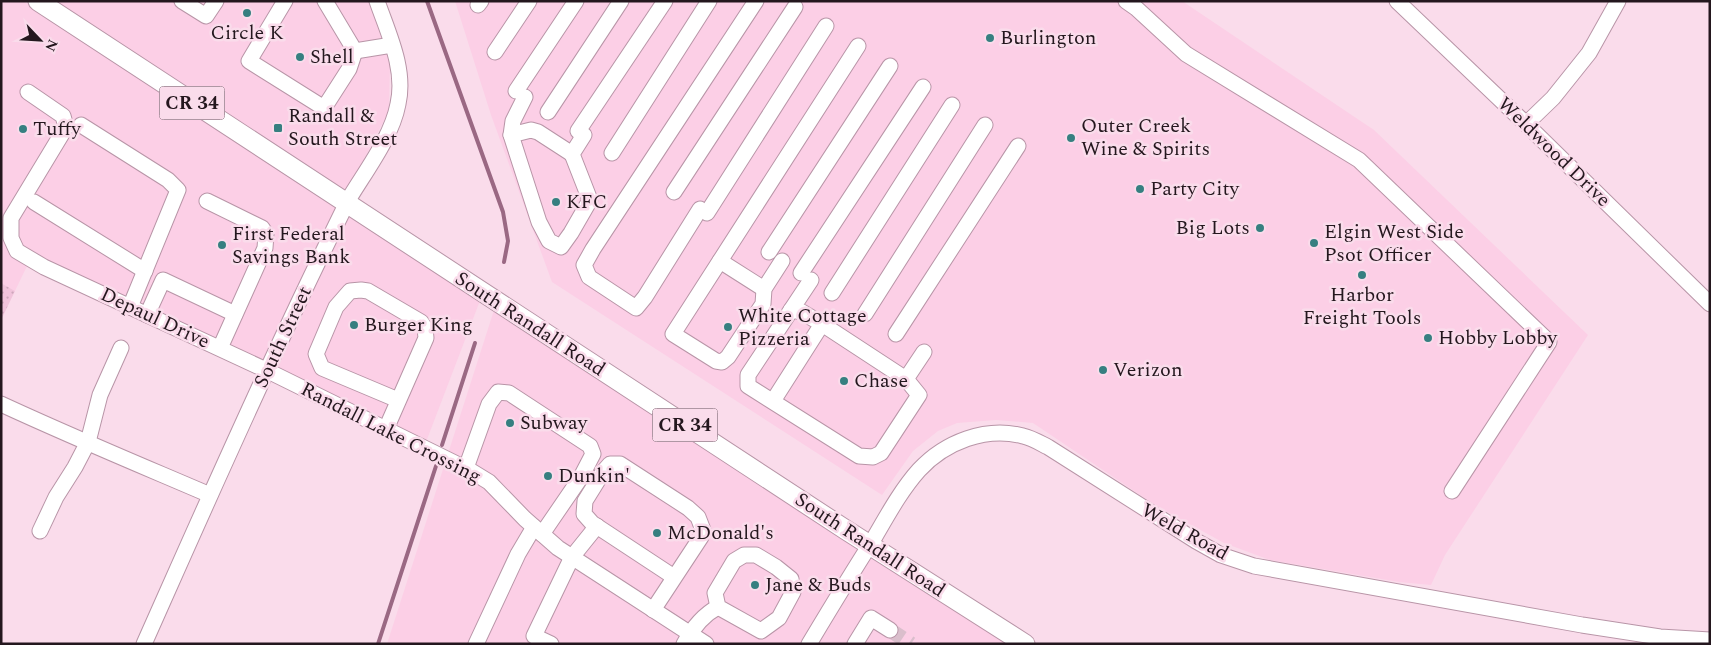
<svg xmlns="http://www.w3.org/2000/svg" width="1711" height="645" viewBox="0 0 1711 645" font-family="Spectral,serif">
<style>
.built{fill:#fccfe6}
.park{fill:url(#park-dots)}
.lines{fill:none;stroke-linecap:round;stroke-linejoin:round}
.stream{stroke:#9a6883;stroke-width:4}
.minor-tunnel{stroke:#dabecc;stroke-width:15;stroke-dasharray:15 8;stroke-linecap:butt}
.minor-casing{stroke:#b895a7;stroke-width:17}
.major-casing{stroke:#b895a7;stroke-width:21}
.minor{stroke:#fff;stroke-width:15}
.major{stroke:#fff;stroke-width:19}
.poi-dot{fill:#367f80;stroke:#fadceb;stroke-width:2}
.labels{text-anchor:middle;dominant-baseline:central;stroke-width:5;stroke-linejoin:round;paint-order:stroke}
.shield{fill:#fadceb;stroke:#64525c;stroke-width:1}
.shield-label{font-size:19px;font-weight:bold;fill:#24171e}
.poi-label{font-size:20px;fill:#24171e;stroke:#fadceb;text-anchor:start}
.street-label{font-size:20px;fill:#24171e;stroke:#fadceb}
</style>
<defs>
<pattern id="park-dots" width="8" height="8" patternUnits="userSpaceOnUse" patternTransform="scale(1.25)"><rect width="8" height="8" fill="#f1c3db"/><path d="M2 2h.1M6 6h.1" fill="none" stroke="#cea7bc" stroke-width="1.8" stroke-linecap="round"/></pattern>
</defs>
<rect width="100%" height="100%" fill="#fadceb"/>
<g class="built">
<polygon points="1,1 23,1 340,205 264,363 27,266 15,291 1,283"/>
<polygon points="51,1 369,1 390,63 389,111 347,192"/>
<polygon points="455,1 1182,1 1374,130 1588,335 1445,555 1431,585 1399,582 1270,560 1224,543 1155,505 1033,423 996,420 957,423 938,431 913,451 882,495 552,282 491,115"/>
<polygon points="347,210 481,298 426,442 272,369"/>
<polygon points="495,307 1017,644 387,644"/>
</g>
<polygon class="park" points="1,283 15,291 1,320"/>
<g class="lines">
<g class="stream">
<polyline points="427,1 503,212 508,241 504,262"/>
<polyline points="442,445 475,343"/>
<polyline points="378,644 436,466"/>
</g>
<polyline class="minor-tunnel" points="890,630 911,644"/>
<defs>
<g id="minor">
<polyline points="182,1 206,16 216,1"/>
<polyline points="285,1 249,61 324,108 349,69 355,51"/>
<polyline points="325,1 355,51 392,45"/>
<polyline points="1126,1 1136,8 1186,54 1359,160 1549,342 1452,491"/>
<polyline points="1397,1 1526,124 1710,304"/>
<polyline points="478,5 481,1"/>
<polyline points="495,52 529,1"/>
<polyline points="516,91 576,1"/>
<polyline points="28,92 63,116 66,127 11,218 11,238 17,251 44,267 266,370 471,471 489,482 525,519 558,548 706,644"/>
<polyline points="525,97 513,121 511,135 539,222 549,241 561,247 571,233 590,200 572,154 584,135"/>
<polyline points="548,112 621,1"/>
<polyline points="1526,124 1553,98 1589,53 1618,1"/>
<polyline points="81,125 168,180 178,190 130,307"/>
<polyline points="578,131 665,1"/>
<polyline points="511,135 531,130 538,132 572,154"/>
<polyline points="612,153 709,1"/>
<polyline points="674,192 795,7"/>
<polyline points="207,201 262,228 266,234 265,248 220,348"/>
<polyline points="34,202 145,271"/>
<polyline points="700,209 645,297 636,308 589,277 584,265 593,249 756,1"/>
<polyline points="707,213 826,26"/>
<polyline points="769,252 890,66"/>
<polyline points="720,261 764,289"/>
<polyline points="782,261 764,289 763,304 728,357 722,362 716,361 673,334 858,46"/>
<polyline points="801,273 923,87"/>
<polyline points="811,280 748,375 748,386 859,456 873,457 881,453 919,395 906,379 924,352"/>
<polyline points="832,293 952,105"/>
<polyline points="865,314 985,125"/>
<polyline points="147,315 163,280 235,314"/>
<polyline points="822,324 906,379"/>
<polyline points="896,334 1018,146"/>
<polyline points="773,401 822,324 802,312 791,310"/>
<path d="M1 404C70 436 140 465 210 495"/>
<polyline points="386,429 426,338 425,328 421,322 368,291 361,290 350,291 336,307 316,354 322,368 398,400"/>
<polyline points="466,468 489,404 498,392 509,393 590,446 593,454 581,477 542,534"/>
<polyline points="40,531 56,497 75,467 88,442 100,395 121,348"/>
<polygon points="744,555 756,555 776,567 791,579 793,592 779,618 761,631 718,607 715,593 734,561"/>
<polyline points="653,610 701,537 703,530 698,517 688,508 620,464 610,464 603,472 585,501 584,514 592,523 674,577"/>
<path d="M144 644C201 516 257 388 318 262 329 240 339 218 350 197 367 169 392 136 398 104 406 69 388 33 377 1"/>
<polyline points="476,644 518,554 534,527"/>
<polyline points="551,644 534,636 572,557 597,526"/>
<path d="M684 644C692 629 703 615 718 607"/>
<path d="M809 644C830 609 851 574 873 540 887 516 901 490 919 470 945 442 986 426 1023 436 1032 438 1040 443 1048 447L1196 541 1221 555 1254 566 1582 625 1660 637 1710 640"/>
<polyline points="855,644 871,618 890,630"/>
</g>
<polyline id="major" points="38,1 846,530 1025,644"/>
</defs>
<use href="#minor" class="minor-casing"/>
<use href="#major" class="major-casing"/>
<use href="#minor" class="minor"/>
<use href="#major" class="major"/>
</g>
<g class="poi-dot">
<circle cx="247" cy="13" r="5"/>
<circle cx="990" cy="38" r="5"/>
<circle cx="300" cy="57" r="5"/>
<rect x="273" y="123" width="10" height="10" rx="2.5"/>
<circle cx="23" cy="129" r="5"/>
<circle cx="1071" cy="138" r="5"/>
<circle cx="1140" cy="189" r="5"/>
<circle cx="556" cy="202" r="5"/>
<circle cx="1260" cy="228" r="5"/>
<circle cx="1314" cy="243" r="5"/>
<circle cx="222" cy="245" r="5"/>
<circle cx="1362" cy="275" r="5"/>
<circle cx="354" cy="325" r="5"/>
<circle cx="728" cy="327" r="5"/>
<circle cx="1428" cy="338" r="5"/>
<circle cx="1103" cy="370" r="5"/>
<circle cx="844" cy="381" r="5"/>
<circle cx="510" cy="423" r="5"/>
<circle cx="548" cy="476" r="5"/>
<circle cx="657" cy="533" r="5"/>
<circle cx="755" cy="585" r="5"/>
</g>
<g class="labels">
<g class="shield">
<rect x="159.5" y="86.5" width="65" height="33" rx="4"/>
<rect x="652.5" y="408.5" width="65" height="33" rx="4"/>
</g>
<g class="shield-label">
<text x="192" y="103">CR 34</text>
<text x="685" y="425">CR 34</text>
</g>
<g class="poi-label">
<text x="247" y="33" text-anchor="middle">Circle K</text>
<text x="1000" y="38">Burlington</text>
<text x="310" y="57">Shell</text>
<text x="288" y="116">Randall &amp;<tspan x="288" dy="23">South Street</tspan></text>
<text x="1081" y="126">Outer Creek<tspan x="1081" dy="23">Wine &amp; Spirits</tspan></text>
<text x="33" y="129">Tuffy</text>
<text x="1150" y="189">Party City</text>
<text x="566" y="202">KFC</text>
<text x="1250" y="228" text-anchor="end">Big Lots</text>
<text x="1324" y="232">Elgin West Side<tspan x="1324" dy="23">Psot Officer</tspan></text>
<text x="232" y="234">First Federal<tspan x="232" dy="23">Savings Bank</tspan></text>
<text x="1362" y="295" text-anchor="middle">Harbor<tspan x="1362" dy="23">Freight Tools</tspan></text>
<text x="738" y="316">White Cottage<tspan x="738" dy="23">Pizzeria</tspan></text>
<text x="364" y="325">Burger King</text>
<text x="1438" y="338">Hobby Lobby</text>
<text x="1113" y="370">Verizon</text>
<text x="854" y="381">Chase</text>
<text x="520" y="423">Subway</text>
<text x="558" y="476">Dunkin'</text>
<text x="667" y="533">McDonald's</text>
<text x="765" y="585">Jane &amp; Buds</text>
</g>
<g class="street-label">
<text transform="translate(1554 152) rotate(44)">Weldwood Drive</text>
<text transform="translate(155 318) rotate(25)">Depaul Drive</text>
<text transform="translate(530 324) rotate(33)">South Randall Road</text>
<text transform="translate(283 337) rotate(-65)">South Street</text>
<text transform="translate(391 433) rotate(27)">Randall Lake Crossing</text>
<text transform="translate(1185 532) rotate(29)">Weld Road</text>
<text transform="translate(870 545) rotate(33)">South Randall Road</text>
</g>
</g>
<rect width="1711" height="645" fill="none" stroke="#24171e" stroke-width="5"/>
<g transform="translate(40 40) rotate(115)" stroke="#fadceb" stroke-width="4" paint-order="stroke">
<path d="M0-4L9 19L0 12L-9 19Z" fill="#24171e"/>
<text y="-8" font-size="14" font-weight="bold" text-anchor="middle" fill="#24171e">N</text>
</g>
</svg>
